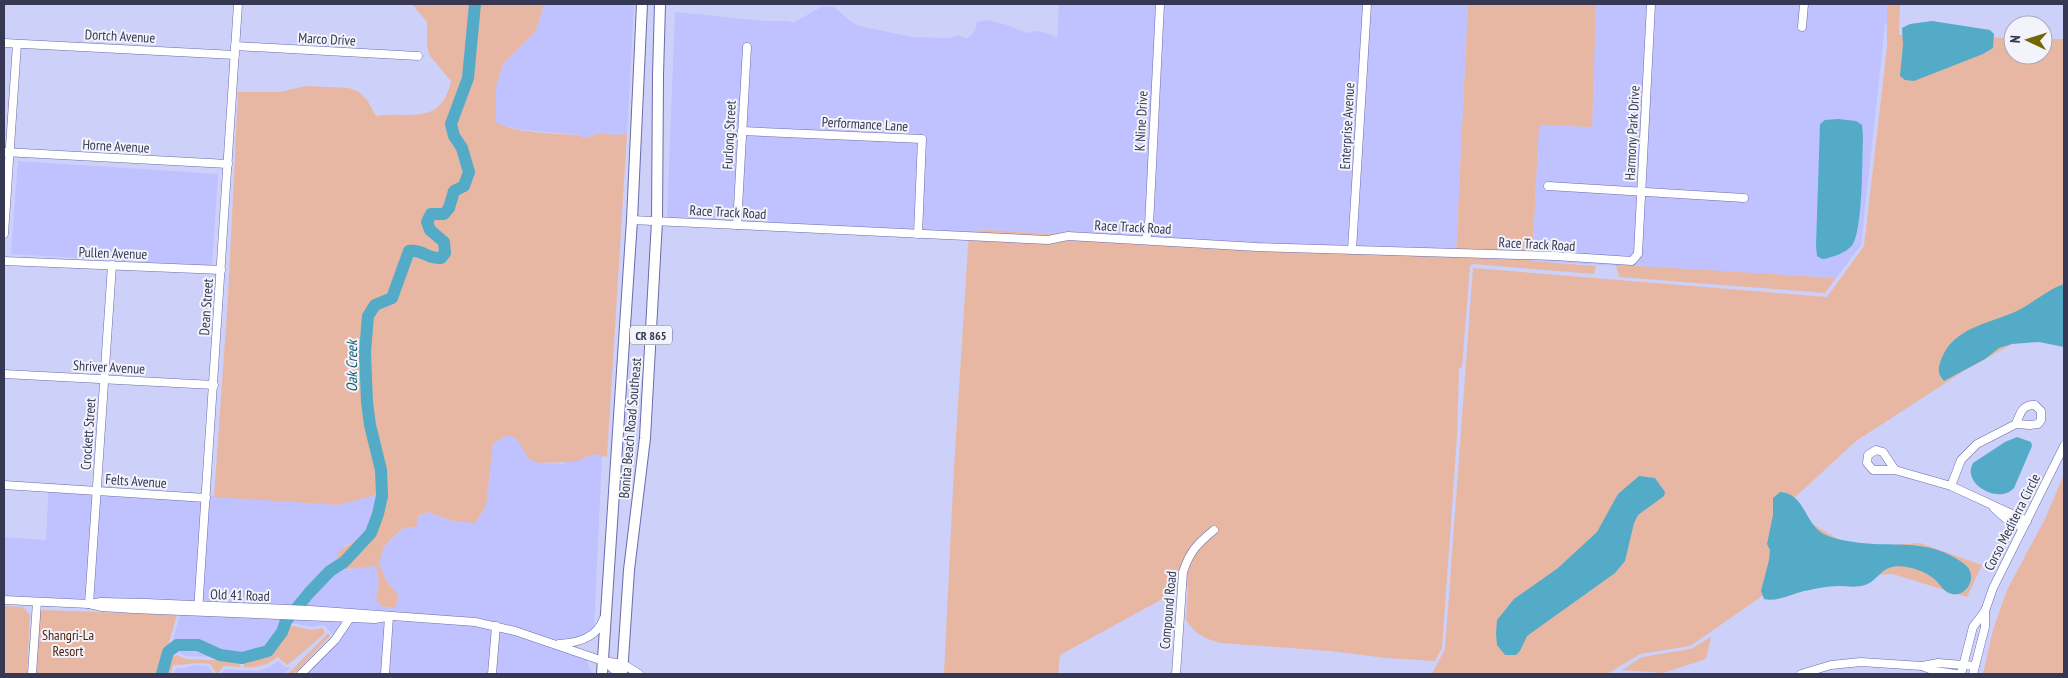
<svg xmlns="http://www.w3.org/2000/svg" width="2068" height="678" viewBox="0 0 2068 678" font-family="'PT Sans Narrow',sans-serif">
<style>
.built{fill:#bfc2fe}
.green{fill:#e8b7a4}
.water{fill:#53abc7}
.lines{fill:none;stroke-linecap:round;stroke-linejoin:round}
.river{stroke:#53abc7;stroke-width:12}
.minor-casing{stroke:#6b6caa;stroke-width:9}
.major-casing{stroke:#6b6caa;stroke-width:12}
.minor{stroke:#fff;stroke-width:8}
.major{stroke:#fff;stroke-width:10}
.labels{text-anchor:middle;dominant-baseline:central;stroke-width:4;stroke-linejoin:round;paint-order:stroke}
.shield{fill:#f3f4fb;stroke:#6f7085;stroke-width:1}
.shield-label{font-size:12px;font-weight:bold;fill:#363752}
.street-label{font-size:14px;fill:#363752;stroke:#f3f4fb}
.park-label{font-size:14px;fill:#4f220f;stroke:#f3f4fb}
.water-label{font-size:15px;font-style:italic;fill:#155c70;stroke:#f3f4fb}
</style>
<rect width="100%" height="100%" fill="#cdd0f9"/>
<g class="built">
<polygon points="544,4 634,4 627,134 613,135 601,133 584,138 579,135 524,130 502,126 496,122 496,87 503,64 536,31"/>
<polygon points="1059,4 1468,4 1456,256 1360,253 988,230 969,231 968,238 667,218 675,12 763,21 789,21 793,23 823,6 834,7 850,21 859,26 912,37 948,38 958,35 967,39 975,31 977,22 987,20 1007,25 1026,33 1037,31 1047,33 1057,38"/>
<polygon points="1596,4 1893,4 1891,21 1885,25 1861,245 1836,278 1532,261 1539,125 1592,127"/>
<polygon points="18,161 218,174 212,266 11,254"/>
<polygon points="508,435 517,439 538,463 562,464 594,454 602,456 594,628 582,637 556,641 497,622 476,619 389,613 377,610 146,599 101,598 87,600 4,596 4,537 46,540 49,483 339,505 376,495 379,506 376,524 368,534 344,546 348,570 361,567 376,566 379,581 376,599 399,596 386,580 379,563 384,547 402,529 417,526 418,516 428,512 456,522 486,506 493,443"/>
<polygon points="180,614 374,623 392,621 475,626 514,634 586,659 591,670 591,674 298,674 334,636 324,625 312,627 286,622 270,647 245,657 241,661 237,658 186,656 177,652 169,654"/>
<polygon points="278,661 285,667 291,667 283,674 221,674 225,669 258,671 270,667"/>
<polygon points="196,665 208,666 213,674 174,674 176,668 183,668"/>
</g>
<g class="green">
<path d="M412 4H544L536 31 503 64 496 87V122C512 133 559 134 579 135L584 138 601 133 613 135 627 134 607 457 594 454 574 462 538 463 528 458 517 439 508 435 493 443 486 506 475 523 457 521 456 522 428 512 418 516 417 526 402 529 393 537 384 547 379 563 386 580 399 596 395 608 381 606 376 599 379 581 376 566C363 567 351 570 339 568L337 554C357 533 389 535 376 495L339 505 214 497 228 298 238 92H280L306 86 349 88 359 92 367 100 376 116C410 111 441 127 451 81L430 56 427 46V22Z"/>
<path d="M1468 4H1596L1592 127 1539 125 1532 261 1596 266 1594 274 1473 264 1470 266 1462 367 1459 368 1457 436 1442 648 1435 661 1386 658 1330 651 1221 643C1205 639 1195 634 1186 620L1188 585 1060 655 1058 674H944L954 468 969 231 988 230 1360 253 1456 256Z"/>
<polygon points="1887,4 1900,4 1899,35 2013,38 2013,55 2043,55 2043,39 2064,39 2064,342 2019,340 1964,371 1856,441 1792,500 1804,519 1853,548 1920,543 1982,565 1967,597 1893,574 1787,579 1690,646 1640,654 1607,674 1432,674 1445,649 1473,268 1827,297 1864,246 1887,47"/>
<polygon points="1616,265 1638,266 1836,278 1825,293 1619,277"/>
<polygon points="2064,474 2064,674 1983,674 1993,630 2007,590 2045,519"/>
<polygon points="4,606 23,607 30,615 27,674 4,674"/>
<polygon points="42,610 177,615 160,674 34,674 38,615"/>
<path d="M288 625 312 630 322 628 325 633C318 639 291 663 287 665L278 657C267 665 258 668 244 667L243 663 246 660 273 650Z"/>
<polygon points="328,633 330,636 294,674 288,674"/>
<polygon points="1711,637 1706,659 1663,673 1622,670 1642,657 1691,649"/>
<path d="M177 655 186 659 237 661 241 667 224 666 217 674 210 664C196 662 187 665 173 665L171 674H165L170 657Z"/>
</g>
<g class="water">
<polygon points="1932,21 1990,30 1994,34 1993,48 1983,54 1914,81 1905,80 1900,76 1903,44 1902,28 1910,24"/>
<path d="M1838 119 1856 121 1862 125 1863 136C1862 160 1863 225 1853 244 1848 252 1832 258 1822 259L1817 256 1816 246 1820 124 1825 120Z"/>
<path d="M2064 284V347L2039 342 2012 344 1999 348 1985 359 1944 381C1937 374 1938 368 1941 360 1953 327 1989 324 2017 311 2033 303 2047 290 2064 284Z"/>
<path d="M2017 437 2031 442 2032 446 2014 488C1999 505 1961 484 1973 463L2005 442Z"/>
<polygon points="1639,476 1655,478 1665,492 1664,496 1638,515 1634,523 1625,561 1615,573 1527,636 1520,651 1516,655 1505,655 1497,645 1496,634 1497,620 1514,599 1558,568 1597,532 1618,494"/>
<path d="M1780 492C1802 493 1804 517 1818 530 1827 538 1842 540 1854 542 1890 548 1924 538 1957 559 1965 564 1972 568 1971 579 1970 589 1959 598 1949 593 1942 590 1939 582 1933 578 1923 570 1901 563 1889 568 1880 571 1875 582 1865 585 1856 588 1847 586 1838 586 1827 586 1815 589 1804 591 1792 594 1777 602 1764 599L1761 591 1769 560 1770 550 1767 544 1773 515V498Z"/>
</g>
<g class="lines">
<path class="river" d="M162 674 168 652 177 645H198L220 655 242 658 268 651 282 632 286 621 309 593 330 571 344 562 371 533 378 514 382 496 381 470 370 425 367 402 365 352 368 316 375 305 392 298 409 251C423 249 427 259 441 258L445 253 444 242 430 230 427 222 431 214H444L449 208 454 191 464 186 469 172 462 148 454 136 451 124 468 78 475 4"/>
<defs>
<g id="minor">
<polyline points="1802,27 1804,4"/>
<polyline points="4,43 235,55"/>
<polyline points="235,46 418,56"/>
<polyline points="742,131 922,139 918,234"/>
<polyline points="4,152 228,164"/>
<polyline points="1548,186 1744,198"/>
<polyline points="632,220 1048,240 1068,236 1085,237 1257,247 1555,256 1632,261 1638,254 1651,4"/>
<polyline points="737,225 747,47"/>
<polyline points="4,234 17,44"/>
<polyline points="1146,239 1149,225 1160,4"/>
<polyline points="1352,250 1367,4"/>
<polyline points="4,261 221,270"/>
<polyline points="4,374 214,385"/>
<polyline points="1895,470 1883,452 1876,450 1868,455 1867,463 1873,470 1895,470 1951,486 2027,521"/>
<polyline points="4,485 206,498"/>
<path d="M1951 486 1961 460 1977 444 2016 424 2030 425 2038 424 2041 420V411L2035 405C2022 404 2020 414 2016 424"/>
<polyline points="1994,508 2005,518 2023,528"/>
<polyline points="4,600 89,604 102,607 133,609 375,619 387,617"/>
<polyline points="89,604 101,602 146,603 310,610 475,622 515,631 603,661 623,664 639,674"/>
<polyline points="89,604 112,265"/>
<polyline points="198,611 238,4"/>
<path d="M559 644C578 643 597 638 604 618"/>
<polyline points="605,662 619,674"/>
<polyline points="1922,666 1935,671 1956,674"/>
<polyline points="32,674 37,602"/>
<polyline points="301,674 335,640 350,618"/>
<polyline points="385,674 389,617"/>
<polyline points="492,674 496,626"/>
<path d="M1176 674 1183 572C1190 551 1197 544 1214 530"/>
<polyline points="1801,674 1831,665 1861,662 1922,666 1938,663 1975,666"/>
<polyline points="1961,674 1973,627 1985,611"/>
<polyline points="1973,674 1985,627 1985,611 1993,588 2064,446"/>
</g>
<g id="major">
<polyline points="602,674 632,220 642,4"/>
<polyline points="622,674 629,570 645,438 657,221 658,75 660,4"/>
</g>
</defs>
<use href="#minor" class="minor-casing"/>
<use href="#major" class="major-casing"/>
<use href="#minor" class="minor"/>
<use href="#major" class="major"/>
</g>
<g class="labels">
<rect class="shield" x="630" y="325.5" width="42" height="19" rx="4"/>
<g class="shield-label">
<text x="651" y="335">CR 865</text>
</g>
<g class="street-label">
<text transform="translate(120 36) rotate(3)">Dortch Avenue</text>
<text transform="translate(327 39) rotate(3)">Marco Drive</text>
<text transform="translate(1141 121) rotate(-87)">K Nine Drive</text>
<text transform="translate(865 124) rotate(3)">Performance Lane</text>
<text transform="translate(1347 126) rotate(-87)">Enterprise Avenue</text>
<text transform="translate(1632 133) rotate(-87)">Harmony Park Drive</text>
<text transform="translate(729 135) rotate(-87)">Furlong Street</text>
<text transform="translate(116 146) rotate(3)">Horne Avenue</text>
<text transform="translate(728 212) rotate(3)">Race Track Road</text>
<text transform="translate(1133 227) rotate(3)">Race Track Road</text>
<text transform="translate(1537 244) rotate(3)">Race Track Road</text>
<text transform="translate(113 253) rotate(2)">Pullen Avenue</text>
<text transform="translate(206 307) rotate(-86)">Dean Street</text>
<text transform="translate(109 367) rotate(3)">Shriver Avenue</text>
<text transform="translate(630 428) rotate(-85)">Bonita Beach Road Southeast</text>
<text transform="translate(88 434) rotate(-86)">Crockett Street</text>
<text transform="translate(136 481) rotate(4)">Felts Avenue</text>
<text transform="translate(2012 522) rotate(-63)">Corso Mediterra Circle</text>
<text transform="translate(240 595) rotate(2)">Old 41 Road</text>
<text transform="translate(1168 610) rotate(-85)">Compound Road</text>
</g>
<g class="park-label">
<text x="68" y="635">Shangri-La<tspan x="68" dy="16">Resort</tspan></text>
</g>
<g class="water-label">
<text transform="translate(351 366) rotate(-90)">Oak Creek</text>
</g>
</g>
<rect width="2068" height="678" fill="none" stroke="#363752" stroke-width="10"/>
<g transform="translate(2028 40) rotate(274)"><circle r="24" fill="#f3f4fb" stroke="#a7a8b7"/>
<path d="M0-4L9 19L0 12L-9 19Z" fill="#736800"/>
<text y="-8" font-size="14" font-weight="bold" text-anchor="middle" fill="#363752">N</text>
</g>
</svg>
